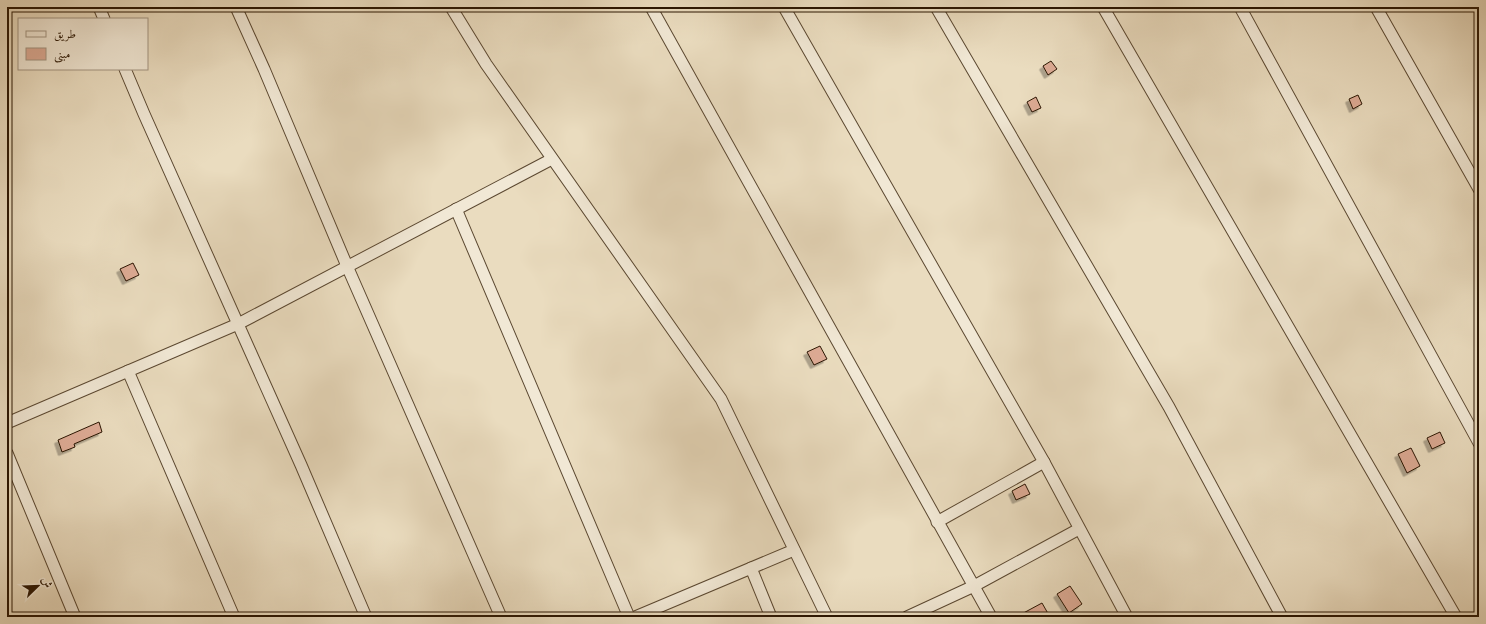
<svg xmlns="http://www.w3.org/2000/svg" width="1486" height="624" viewBox="0 0 1486 624" font-family="'Libre Bodoni',Amiri,serif">
<style>
.building{fill:#ddab95;stroke:#2b1602;filter:url(#shadow)}
.lines{fill:none;stroke-linecap:round;stroke-linejoin:round}
.minor-casing{stroke:#5b4831;stroke-width:13}
.minor{stroke:#f1e8d5;stroke-width:11}
</style>
<defs>
<filter id="shadow"><feDropShadow dx="-3.5" dy="3.5" stdDeviation="0" flood-color="#0004"/></filter>
</defs>
<rect width="100%" height="100%" fill="#eadcbf"/>
<filter id="stains"><feTurbulence type="fractalNoise" baseFrequency=".005" numOctaves="4"/><feColorMatrix values="0 0 0 0 .2 0 0 0 0 .09 0 0 0 0 .02 0 0 0 .5 -.17"/></filter>
<radialGradient id="worn" r=".72"><stop offset=".6" stop-color="#630" stop-opacity="0"/><stop offset="1" stop-color="#630" stop-opacity=".3"/></radialGradient>
<g class="building">
<polygon points="1051,61 1057,69 1048,75 1043,66"/>
<polygon points="1358,95 1362,104 1353,109 1349,99"/>
<polygon points="1036,97 1041,108 1032,112 1027,102"/>
<polygon points="133,263 139,275 126,281 120,269"/>
<polygon points="820,346 827,359 814,365 807,352"/>
<polygon points="99,422 102,432 74,444 75,447 62,452 58,440"/>
<polygon points="1440,432 1445,443 1432,449 1427,438"/>
<polygon points="1411,448 1420,466 1407,473 1398,454"/>
<polygon points="1025,484 1030,494 1016,500 1012,491"/>
<polygon points="1070,586 1082,604 1069,613 1057,594"/>
<polygon points="1042,603 1050,617 1016,617"/>
</g>
<g class="lines">
<defs>
<g id="minor">
<polyline points="99,7 104,19"/>
<polyline points="236,7 264,69 347,266 501,617"/>
<polyline points="451,7 486,64 721,399 827,617"/>
<polyline points="651,7 991,617"/>
<polyline points="784,7 1044,462 1127,617"/>
<polyline points="936,7 1169,407 1282,617"/>
<polyline points="1103,7 1456,617"/>
<polyline points="1240,7 1479,443"/>
<polyline points="1376,7 1479,189"/>
<polyline points="125,69 144,114 301,465 366,617"/>
<polyline points="456,209 629,617"/>
<polyline points="128,371 234,617"/>
<polyline points="7,423 238,324 552,159"/>
<polyline points="7,453 75,617"/>
<polyline points="937,522 1044,462"/>
<polyline points="751,568 771,617"/>
<polyline points="635,617 794,550"/>
<polyline points="907,617 974,586 1079,529"/>
</g>
</defs>
<use href="#minor" class="minor-casing"/>
<use href="#minor" class="minor"/>
</g>
<rect width="1486" height="624" fill="none" stroke="#eadcbf" stroke-width="24"/>
<rect x="8" y="8" width="1470" height="608" fill="none" stroke="#2b1602" stroke-width="2"/>
<rect x="12" y="12" width="1462" height="600" fill="none" stroke="#2b1602"/>
<rect x="18" y="18" width="130" height="52" fill="#f1e8d5" stroke="#a29481"/>
<rect x="26" y="31" width="20" height="6" fill="#f1e8d5" stroke="#a29481"/>
<text x="54" y="38" font-size="12" fill="#2b1602">طريق</text>
<rect x="26" y="48" width="20" height="12" fill="#ddab95" stroke="#a29481"/>
<text x="54" y="58" font-size="12" fill="#2b1602">مبنى</text>
<g transform="translate(38 586) rotate(67)" stroke="#f1e8d5" stroke-width="3" paint-order="stroke">
<path d="M0-3L7 15L0 10L-7 15Z" fill="#2b1602"/>
<text y="-6" font-size="11" font-weight="bold" text-anchor="middle" fill="#2b1602">ش</text>
</g>
<rect width="100%" height="100%" filter="url(#stains)"/>
<rect width="100%" height="100%" fill="url(#worn)"/>
</svg>
